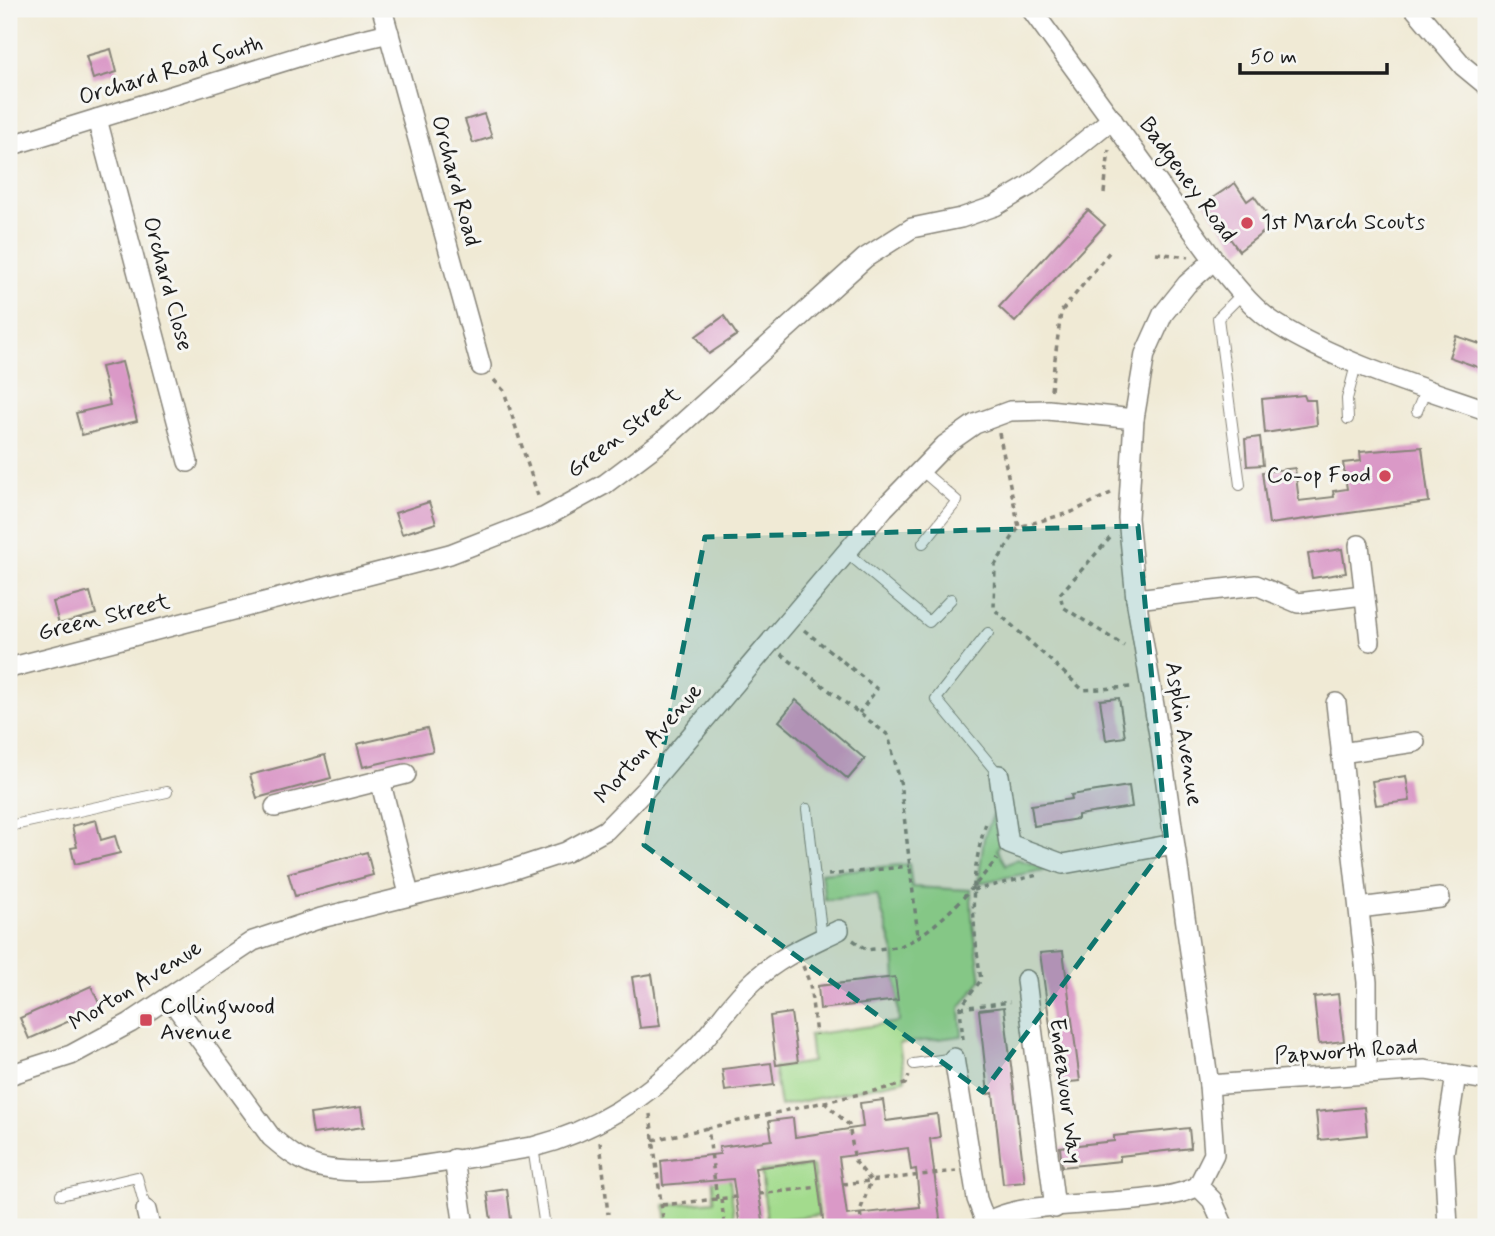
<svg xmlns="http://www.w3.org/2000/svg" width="1495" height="1236" viewBox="0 0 1495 1236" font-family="Mynerve,sans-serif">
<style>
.grass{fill:#a3db8d;stroke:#607c54;stroke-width:2}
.building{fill:#da99c7;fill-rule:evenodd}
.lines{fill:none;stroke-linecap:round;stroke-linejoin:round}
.service-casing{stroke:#868378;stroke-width:12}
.minor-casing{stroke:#868378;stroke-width:22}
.path{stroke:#868378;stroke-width:3.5;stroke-dasharray:5 5;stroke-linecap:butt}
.service{stroke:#fff;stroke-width:10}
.minor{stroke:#fff;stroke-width:19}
.marked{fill:#0f766e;fill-opacity:0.2;stroke:#0f766e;stroke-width:5;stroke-dasharray:14 9;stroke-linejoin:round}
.poi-dot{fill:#d1495b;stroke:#f6f6f2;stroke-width:2.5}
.labels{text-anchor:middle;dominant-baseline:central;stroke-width:6;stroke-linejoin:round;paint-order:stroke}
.street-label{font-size:23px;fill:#1c1c1c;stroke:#f6f6f2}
.poi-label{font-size:23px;fill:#1c1c1c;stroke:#f6f6f2;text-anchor:start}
</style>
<rect width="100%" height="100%" fill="#f6f6f2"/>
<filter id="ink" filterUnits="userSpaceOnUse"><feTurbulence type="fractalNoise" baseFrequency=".0143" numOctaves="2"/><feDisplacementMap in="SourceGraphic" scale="14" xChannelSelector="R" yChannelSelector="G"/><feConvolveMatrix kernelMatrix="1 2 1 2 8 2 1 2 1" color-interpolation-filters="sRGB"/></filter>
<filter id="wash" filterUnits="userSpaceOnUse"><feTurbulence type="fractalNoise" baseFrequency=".00686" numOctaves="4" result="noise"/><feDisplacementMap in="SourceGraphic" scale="28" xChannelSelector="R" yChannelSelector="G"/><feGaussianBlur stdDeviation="1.57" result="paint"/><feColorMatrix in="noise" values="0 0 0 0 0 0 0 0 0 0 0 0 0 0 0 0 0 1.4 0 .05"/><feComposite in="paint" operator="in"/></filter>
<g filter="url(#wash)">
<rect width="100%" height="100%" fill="#f0ead5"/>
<g class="grass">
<polygon points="993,815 1000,841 997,850 1006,865 1017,859 1048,869 978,883 984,838"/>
<polygon points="909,864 912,887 971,890 972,917 981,980 960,1008 962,1036 899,1044 905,1080 780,1106 774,1068 812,1062 809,1035 899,1022 894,952 877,895 825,900 821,873"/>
<polygon points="813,1166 819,1215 767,1221 761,1171"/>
<polygon points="729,1172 735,1223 726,1224 726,1227 667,1227 665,1205 714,1201 712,1174"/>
</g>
<g id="blocks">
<g class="building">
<polygon points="111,49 117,72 93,79 86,56"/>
<polygon points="484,114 492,137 473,143 465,120"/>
<polygon points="1235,183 1247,201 1254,196 1274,224 1239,251 1205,203"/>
<polygon points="1088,210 1105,225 1015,322 999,307"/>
<polygon points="724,316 737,335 709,354 696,336"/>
<polygon points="1456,336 1486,346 1486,370 1449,357"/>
<polygon points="122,362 137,421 82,435 76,413 110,405 101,367"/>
<polygon points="1304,395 1306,400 1315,400 1317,425 1265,433 1262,399"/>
<polygon points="1260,437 1263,465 1247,466 1245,439"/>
<polygon points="1422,447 1429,502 1269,524 1262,472 1295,468 1299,501 1334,497 1333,491 1347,489 1343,463 1361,461 1360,452"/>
<polygon points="429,502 436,523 402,534 395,513"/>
<polygon points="1342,549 1346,573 1312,578 1308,554"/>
<polygon points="90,592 96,614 59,624 53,602"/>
<polygon points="1119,698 1125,737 1106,740 1100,700"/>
<polygon points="796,700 865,759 848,779 779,721"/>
<polygon points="427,728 433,751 363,767 357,744"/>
<polygon points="325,755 331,778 257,798 250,775"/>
<polygon points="1406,776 1410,801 1376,805 1372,781"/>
<polygon points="1129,786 1132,807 1078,815 1078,819 1034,826 1031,805 1072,799 1071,795"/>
<polygon points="96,820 101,840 115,836 120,853 75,864 71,848 77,847 72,826"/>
<polygon points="367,852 373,875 295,896 288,873"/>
<polygon points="1063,951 1080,1081 1058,1083 1040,953"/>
<polygon points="652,974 660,1026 640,1028 632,977"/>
<polygon points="895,977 898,1000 820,1009 818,986"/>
<polygon points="91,986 101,1007 29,1039 20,1018"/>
<polygon points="1338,994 1344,1041 1319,1044 1314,997"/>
<polygon points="1004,1007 1025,1182 1003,1184 993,1093 988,1094 979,1010"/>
<polygon points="791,1013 798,1062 776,1065 770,1016"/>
<polygon points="771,1063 774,1085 725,1091 722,1069"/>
<path d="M883 1100 886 1121 937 1114 940 1137 930 1139 941 1227H824L815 1160 755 1168 764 1227H740L733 1179 663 1185 661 1161 720 1154 719 1147 772 1140 769 1121 793 1118 795 1137 863 1127 860 1103ZM908 1148 911 1170 916 1169 920 1207 847 1215 839 1157Z"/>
<polygon points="361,1107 364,1127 313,1134 310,1114"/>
<polygon points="1364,1107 1367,1135 1319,1140 1316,1112"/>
<polygon points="1189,1128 1191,1148 1120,1156 1120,1161 1062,1167 1060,1147 1114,1141 1114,1136"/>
<polygon points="507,1189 512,1227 492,1227 487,1192"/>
</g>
</g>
</g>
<g filter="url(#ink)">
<use href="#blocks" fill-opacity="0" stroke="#868378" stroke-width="2"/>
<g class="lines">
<defs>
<g id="service">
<polyline points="1417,411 1426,389"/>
<polyline points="1348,419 1347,399 1357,361"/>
<polyline points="921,470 957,501 923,543"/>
<polyline points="1240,485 1218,318 1242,294"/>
<polyline points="846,552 929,622 951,599"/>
<polyline points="988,633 936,699 999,775"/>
<polyline points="807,809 822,939"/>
<polyline points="9,826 167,792"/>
<polyline points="914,1064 954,1058"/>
<polyline points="533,1147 545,1227"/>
<polyline points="61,1195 137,1177 146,1210"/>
<polyline points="598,1227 601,1227"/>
</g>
<g id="minor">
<polyline points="382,9 481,366"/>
<path d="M1031 9 1214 260C1233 283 1253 310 1278 325 1337 362 1420 387 1486 410"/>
<polyline points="1415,9 1463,66 1486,85"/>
<polyline points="97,119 188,462"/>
<polyline points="9,146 330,47 389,33"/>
<polyline points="1214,260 1187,284 1163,314 1145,354 1134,419 1128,518 1136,599 1160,741 1209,1085 1214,1154 1198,1186 1212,1200 1224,1227"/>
<polyline points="1359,545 1370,641"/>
<polyline points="1136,599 1256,585 1298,603 1363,595"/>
<polyline points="9,668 450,554 545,517 605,484 666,438 865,258 912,228 961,218 995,206 1029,186 1112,119"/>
<polyline points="1336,703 1367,982 1367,1072"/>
<polyline points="1341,753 1415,742"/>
<polyline points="999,775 1009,844 1063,864 1174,844"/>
<polyline points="380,780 409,894"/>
<polyline points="275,807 406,774"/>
<polyline points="1359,908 1440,898"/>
<polyline points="1026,980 1055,1208"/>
<path d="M169 997 271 1137C285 1149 298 1160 316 1166 368 1182 476 1155 533 1147 596 1131 651 1094 696 1048 717 1026 733 999 756 979 779 957 811 944 839 930"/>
<polyline points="954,1058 977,1199 986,1223"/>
<polyline points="9,1075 71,1055 130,1023 253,941 321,918 502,873 566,852 606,830 644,791 884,508 945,445 975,424 1010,411 1048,410 1134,419"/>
<polyline points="1209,1085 1425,1070 1486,1080"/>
<polyline points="454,1159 464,1227"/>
<polyline points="146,1210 150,1227"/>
<path d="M983 1227C1008 1194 1151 1212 1198 1186"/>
<polyline points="1448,1227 1444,1153 1456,1075"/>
</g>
</defs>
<use href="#service" class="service-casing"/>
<use href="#minor" class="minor-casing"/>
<g class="path">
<polyline points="1104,193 1109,150"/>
<polyline points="1156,253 1189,257"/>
<polyline points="494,380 504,391 539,499"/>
<polyline points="1051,390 1061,312 1111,250"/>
<polyline points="999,433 1019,527"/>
<polyline points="1111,493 1072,512 1019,527 995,565 994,609 1083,690 1132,687"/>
<polyline points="1110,538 1060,594 1063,607 1124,646"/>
<polyline points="804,630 877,689 859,713"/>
<polyline points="781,654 888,735 900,781 918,936"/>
<polyline points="828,875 910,866"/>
<polyline points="973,890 1038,875"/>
<path d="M853 940 867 950C879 948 894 949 905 944 938 929 974 887 997 859"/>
<polyline points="803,966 810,984 816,1035"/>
<polyline points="960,1008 1010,1002"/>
<path d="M963 1040 960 1008 981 980C972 922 968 880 986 823"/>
<polyline points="824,1102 849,1125 855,1161 871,1181 860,1211 862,1227"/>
<polyline points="650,1114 664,1227"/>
<polyline points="653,1140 708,1128"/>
<polyline points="600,1142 608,1214"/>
<polyline points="843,1184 956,1171"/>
<polyline points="759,1194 819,1187"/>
<polyline points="717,1199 708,1128 905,1084 909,1076"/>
<polyline points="721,1199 725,1227"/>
<polyline points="662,1205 735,1197"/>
</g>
<use href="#service" class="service"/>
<use href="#minor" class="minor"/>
</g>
</g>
<path class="marked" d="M1138 526 1167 844 983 1092 644 845 705 537Z"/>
<g class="poi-dot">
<circle cx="1247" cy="223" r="7"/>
<circle cx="1385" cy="476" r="7"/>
<rect x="139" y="1013" width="14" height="14" rx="3.5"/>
</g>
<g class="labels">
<g class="street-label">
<text transform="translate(171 71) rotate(-17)">Orchard Road South</text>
<text transform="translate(1187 180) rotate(54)">Badgeney Road</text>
<text transform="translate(455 181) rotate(75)">Orchard Road</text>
<text transform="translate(167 284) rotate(75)">Orchard Close</text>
<text transform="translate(624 433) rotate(-37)">Green Street</text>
<text transform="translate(104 618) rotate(-14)">Green Street</text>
<text transform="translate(1183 734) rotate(81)">Asplin Avenue</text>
<text transform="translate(649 744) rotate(-49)">Morton Avenue</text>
<text transform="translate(136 986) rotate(-32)">Morton Avenue</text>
<text transform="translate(1346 1052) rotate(-4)">Papworth Road</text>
<text transform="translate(1065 1091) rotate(83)">Endeavour Way</text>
</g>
<g class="poi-label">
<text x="1261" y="223">1st March Scouts</text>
<text x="1371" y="476" text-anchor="end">Co-op Food</text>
<text x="160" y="1007">Collingwood<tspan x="160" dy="26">Avenue</tspan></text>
</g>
</g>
<rect width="1495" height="1236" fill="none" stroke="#f6f6f2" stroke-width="35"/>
<path d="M1240 63v10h147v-10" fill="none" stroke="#1c1c1c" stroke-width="3.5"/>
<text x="1250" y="63" font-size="21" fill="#1c1c1c" stroke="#f6f6f2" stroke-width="5" paint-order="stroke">50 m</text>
</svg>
